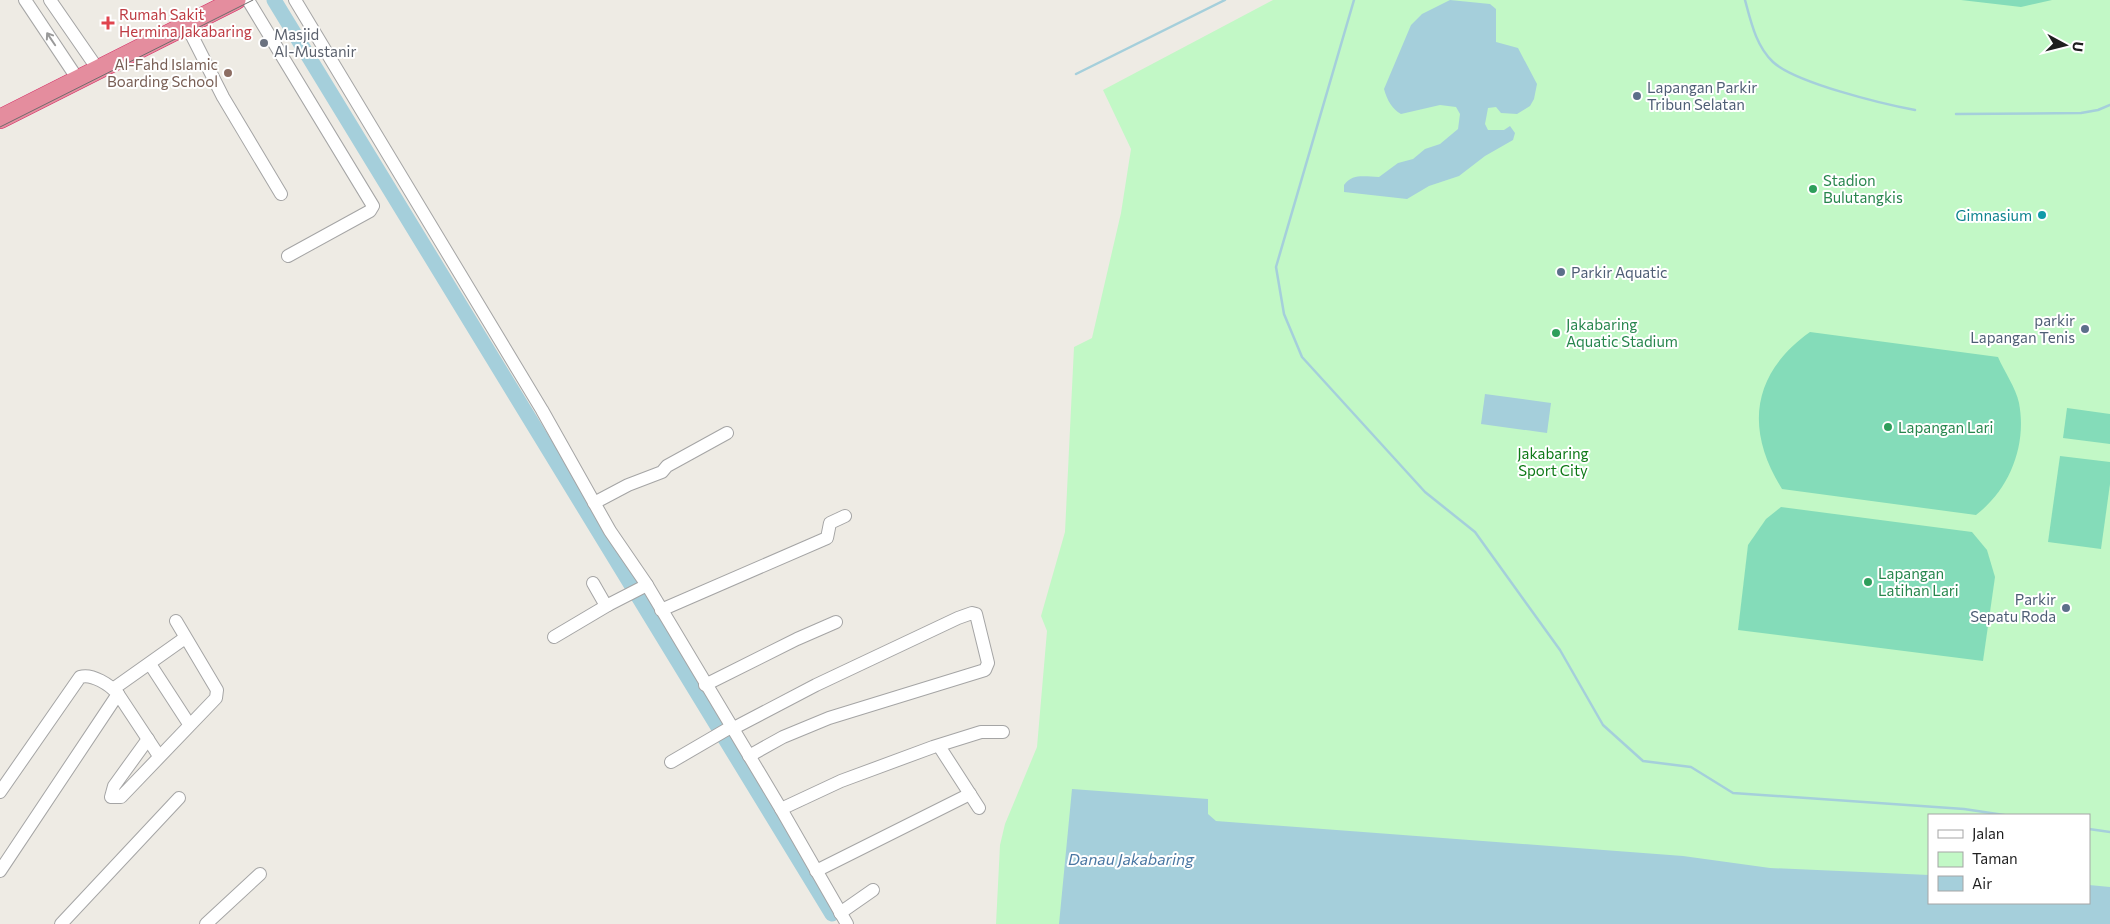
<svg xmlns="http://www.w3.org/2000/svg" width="2110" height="924" viewBox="0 0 2110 924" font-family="Commissioner,sans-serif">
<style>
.park{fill:#c2f8c6;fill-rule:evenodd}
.pitch{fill:#84dcb9}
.water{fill:#a5cfdb}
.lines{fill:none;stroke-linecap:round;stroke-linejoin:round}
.stream{stroke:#a5cfdb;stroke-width:2.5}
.river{stroke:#a5cfdb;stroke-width:15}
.minor-casing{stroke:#a5a5a5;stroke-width:14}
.highway-casing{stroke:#d52964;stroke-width:20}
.minor{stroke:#fff;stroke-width:12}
.highway{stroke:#e48d9e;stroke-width:19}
.tram{stroke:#6c6c6c;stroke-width:1}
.oneway{stroke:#9a9a9a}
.health-dot{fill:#e0444e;stroke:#fff;stroke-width:2}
.worship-dot{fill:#6b7280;stroke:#fff;stroke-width:2}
.education-dot{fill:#8d6e63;stroke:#fff;stroke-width:2}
.service-dot{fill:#5c6f8a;stroke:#fff;stroke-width:2}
.leisure-dot{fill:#2e9e5b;stroke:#fff;stroke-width:2}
.culture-dot{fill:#0f9aa8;stroke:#fff;stroke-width:2}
.labels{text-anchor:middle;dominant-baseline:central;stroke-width:4;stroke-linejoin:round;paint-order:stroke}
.health-label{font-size:15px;fill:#be3a42;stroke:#fff;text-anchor:start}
.worship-label{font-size:15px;fill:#5b616d;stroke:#fff;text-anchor:start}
.education-label{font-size:15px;fill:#785e54;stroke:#fff;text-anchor:end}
.service-label{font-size:15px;fill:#4e5e75;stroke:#fff;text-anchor:start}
.leisure-label{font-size:15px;fill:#27864d;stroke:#fff;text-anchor:start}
.culture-label{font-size:15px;fill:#0d838f;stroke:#fff;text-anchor:end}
.park-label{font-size:15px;fill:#0e7917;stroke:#fff}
.water-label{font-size:16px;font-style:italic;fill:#4a77a3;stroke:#fff}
</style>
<rect width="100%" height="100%" fill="#eeebe4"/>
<path class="park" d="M1273 0H2110V924H996L1000 845 1005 824 1037 747 1047 631 1041 616 1065 532 1074 347 1092 338 1121 213 1131 149 1103 90ZM1929 815H2089V903H1929Z"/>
<g class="pitch">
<polygon points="1961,0 2052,0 2021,7"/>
<path d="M1810 332 1998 357C2004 371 2016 388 2019 403 2027 445 2010 489 1976 515L1782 489C1745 430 1751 374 1810 332Z"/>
<polygon points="2067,408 2110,414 2110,444 2063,438"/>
<polygon points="2060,456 2110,462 2110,484 2101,549 2048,542"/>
<polygon points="1781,507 1972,532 1987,550 1995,577 1983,661 1738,630 1748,545 1766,519"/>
</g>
<g class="water">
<path d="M1450 0 1490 4 1496 9V42L1518 48 1537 84 1534 99 1530 106 1517 114 1501 113 1496 107 1488 108 1485 124 1488 130H1504L1510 126 1515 133 1513 140 1485 156 1459 176 1429 186 1407 199 1344 192V185C1353 173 1365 177 1379 177L1398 163 1413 159 1425 149 1440 144 1458 129 1460 114 1456 107 1440 105 1401 114C1392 109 1387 100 1384 89L1411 25 1422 14Z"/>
<polygon points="1485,394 1551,403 1547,433 1481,424"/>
<polygon points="1072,789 1208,799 1208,814 1216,821 1683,856 1770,868 1929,875 1929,903 2089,903 2089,885 2110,887 2110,924 1059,924"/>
</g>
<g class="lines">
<g class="stream">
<polyline points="1354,0 1276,267 1284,314 1302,357 1425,492 1475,532 1560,650 1603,725 1643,761 1691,767 1733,793 1964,809 2004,815"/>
<path d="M1745 0C1751 22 1756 46 1773 62 1796 83 1883 104 1915 110"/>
<polyline points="1076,74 1225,0"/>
<polyline points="1956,114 2081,113 2098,110 2110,105"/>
<polyline points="2089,829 2110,832"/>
</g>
<polyline class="river" points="274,0 832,914"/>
<defs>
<g id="minor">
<polyline points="25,0 77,78"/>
<polyline points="50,0 97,68"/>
<polyline points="248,0 373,206 370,211 288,256"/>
<polyline points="295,0 542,410 610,531 647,585 781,809 847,924"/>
<polyline points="186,24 223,97 281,194"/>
<polyline points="594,503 628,485 662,472 667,466 727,433"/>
<polyline points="593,583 605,604 608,605 647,585"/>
<polyline points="661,610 827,538 830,523 845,516"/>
<polyline points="554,637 608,605"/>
<polyline points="150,664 189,724"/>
<polyline points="705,685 797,639 836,622"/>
<polyline points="113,689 185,638"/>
<polyline points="118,694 159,756"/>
<polyline points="732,729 816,685 958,618 972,613 976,614 988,663 985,670 829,718 783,737 749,756"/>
<polyline points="148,739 114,786 111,797 121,797 216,698 217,690 176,621"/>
<polyline points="939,746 979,808"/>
<polyline points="671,762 731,727"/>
<path d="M0 792 80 677C92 673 110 685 118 694L0 871"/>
<polyline points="781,809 841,781 933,747 981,732 1003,732"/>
<polyline points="816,871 970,794"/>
<polyline points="840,913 873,890"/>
<polyline points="61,924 179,798"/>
<polyline points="206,924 260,874"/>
</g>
<polyline id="highway" points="0,119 236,0"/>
</defs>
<use href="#minor" class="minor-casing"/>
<use href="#highway" class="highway-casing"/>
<use href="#minor" class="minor"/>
<use href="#highway" class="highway"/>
<polyline class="tram" points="0,127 253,0"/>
</g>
<defs><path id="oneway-shaft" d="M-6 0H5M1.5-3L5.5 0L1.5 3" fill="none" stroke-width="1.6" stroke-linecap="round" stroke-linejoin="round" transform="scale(1.25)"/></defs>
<use class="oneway" href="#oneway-shaft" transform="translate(51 39) rotate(-124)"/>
<path class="health-dot" d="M105.5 15.5h5v5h5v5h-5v5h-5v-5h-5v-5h5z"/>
<circle class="worship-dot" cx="264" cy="43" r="5"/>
<circle class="education-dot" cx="228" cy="73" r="5"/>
<g class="service-dot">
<circle cx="1637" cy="96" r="5"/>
<circle cx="1561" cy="272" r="5"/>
<circle cx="2085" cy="329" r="5"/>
<circle cx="2066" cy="608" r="5"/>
</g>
<g class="leisure-dot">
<circle cx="1813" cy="189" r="5"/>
<circle cx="1556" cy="333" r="5"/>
<circle cx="1888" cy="427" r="5"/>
<circle cx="1868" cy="582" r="5"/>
</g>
<circle class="culture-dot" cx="2042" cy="215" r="5"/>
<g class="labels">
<g class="health-label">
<text x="119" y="14">Rumah Sakit<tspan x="119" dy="17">Hermina Jakabaring</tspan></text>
</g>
<g class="worship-label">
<text x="274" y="34">Masjid<tspan x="274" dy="17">Al-Mustanir</tspan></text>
</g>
<g class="education-label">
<text x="218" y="64">Al-Fahd Islamic<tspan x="218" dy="17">Boarding School</tspan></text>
</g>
<g class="service-label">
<text x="1647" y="87">Lapangan Parkir<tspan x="1647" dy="17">Tribun Selatan</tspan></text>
<text x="1571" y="272">Parkir Aquatic</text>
<text x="2075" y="320" text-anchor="end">parkir<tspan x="2075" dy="17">Lapangan Tenis</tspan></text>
<text x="2056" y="599" text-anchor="end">Parkir<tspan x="2056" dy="17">Sepatu Roda</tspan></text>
</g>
<g class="leisure-label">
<text x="1823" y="180">Stadion<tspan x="1823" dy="17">Bulutangkis</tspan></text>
<text x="1566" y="324">Jakabaring<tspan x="1566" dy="17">Aquatic Stadium</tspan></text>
<text x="1898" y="427">Lapangan Lari</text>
<text x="1878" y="573">Lapangan<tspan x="1878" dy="17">Latihan Lari</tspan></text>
</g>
<g class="culture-label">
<text x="2032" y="215">Gimnasium</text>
</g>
<g class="park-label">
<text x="1553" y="453">Jakabaring<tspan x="1553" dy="17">Sport City</tspan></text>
</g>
<g class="water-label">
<text x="1131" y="858">Danau Jakabaring</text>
</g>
</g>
<rect x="1928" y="814" width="162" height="90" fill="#ffffff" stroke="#a5a5a5"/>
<rect x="1938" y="830" width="25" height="8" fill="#ffffff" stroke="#a5a5a5"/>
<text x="1972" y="839" font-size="15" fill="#1e1e1e">Jalan</text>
<rect x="1938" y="852" width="25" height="15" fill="#c2f8c6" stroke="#a5a5a5"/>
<text x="1972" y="864" font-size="15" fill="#1e1e1e">Taman</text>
<rect x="1938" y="876" width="25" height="15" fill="#a5cfdb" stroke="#a5a5a5"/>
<text x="1972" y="889" font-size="15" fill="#1e1e1e">Air</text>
<g transform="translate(2065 45) rotate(97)" stroke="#ffffff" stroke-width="4" paint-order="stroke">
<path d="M0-4L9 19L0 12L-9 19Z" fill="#1e1e1e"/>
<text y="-8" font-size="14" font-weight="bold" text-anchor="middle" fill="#1e1e1e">U</text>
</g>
</svg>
